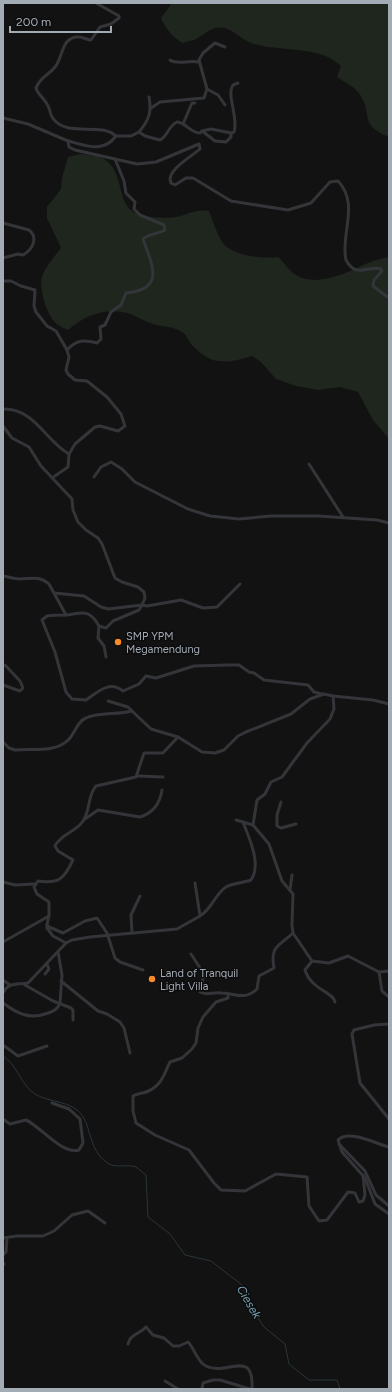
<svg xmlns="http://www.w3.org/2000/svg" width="392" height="1392" viewBox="0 0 392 1392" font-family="Figtree,sans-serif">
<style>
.green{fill:#1e261e}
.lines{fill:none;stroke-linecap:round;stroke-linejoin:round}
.stream{stroke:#2a3539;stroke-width:1}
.street{stroke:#333539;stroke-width:3}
.poi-dot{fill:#f78c26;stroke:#0d0d0e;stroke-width:1.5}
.labels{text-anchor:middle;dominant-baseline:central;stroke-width:3;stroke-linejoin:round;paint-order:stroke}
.poi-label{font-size:11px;fill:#a3abb5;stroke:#0d0d0e;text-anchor:start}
.water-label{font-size:12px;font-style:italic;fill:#78a1b1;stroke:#0d0d0e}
</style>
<rect width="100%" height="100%" fill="#121213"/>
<g class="green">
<path d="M172 3H389V137C357 125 374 111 358 92 353 86 344 82 337 77L341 66C319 45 282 52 254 44 243 41 235 31 225 28 212 25 204 35 194 40 190 41 186 42 182 43 172 36 166 29 161 18Z"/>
<path d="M80 154C87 155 98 155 104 159 126 173 115 205 137 214 143 217 170 219 176 217 190 214 194 209 209 211 213 221 217 234 223 243 232 256 264 259 278 257 284 262 289 271 296 275 317 288 348 272 368 263 374 260 382 259 389 257V439L373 420 358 392 340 387 318 390 296 386 276 379 261 362 252 356C226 364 211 366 191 344 188 340 187 335 182 332 173 326 163 327 153 324 146 322 140 318 133 315 110 306 86 314 68 330 61 327 55 324 51 317 45 308 38 284 43 274 47 265 55 256 61 248L47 218V207L61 189 62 178 68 157Z"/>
</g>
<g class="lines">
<path class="stream" d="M3 1056C16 1064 20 1081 31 1091 43 1102 65 1100 77 1110 93 1122 86 1150 109 1164 116 1168 128 1164 136 1167 139 1169 143 1173 146 1175L148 1217 170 1234 185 1255 211 1261 242 1285 250 1306 264 1327 285 1344 289 1364 309 1380H337L340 1389"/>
<g class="street">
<path d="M170 60C176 65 190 60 198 62"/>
<polyline points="207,89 218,95 225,105"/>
<polyline points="151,108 160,102 204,98 207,89 199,60 203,53 215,43 225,47"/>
<path d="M3 118 28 124 68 141 69 147 75 150 137 164 156 162 199 144 200 149C191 157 165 171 171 183L175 185 186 178H193L231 201 288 210 311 203 330 182 338 181C360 204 340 235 346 260 356 279 368 265 381 269L382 271 374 280 373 286 389 298"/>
<polyline points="183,124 192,103 195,103"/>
<polyline points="202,131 211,129 231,133"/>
<path d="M139 132C149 120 152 112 149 97"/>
<path d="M116 136H131L139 132 145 136 160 140C168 136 168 126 177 122 187 123 190 133 200 133L202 131 215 141 226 142 231 137V133L234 132C239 118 226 95 233 85L238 83"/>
<path d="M68 141C85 145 103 154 116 136 99 121 66 139 52 117 50 114 50 109 48 106 45 99 38 95 36 88 41 76 48 76 55 67 63 58 61 36 79 37 83 37 87 40 91 40L100 27 111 24 119 18V16L96 3"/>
<path d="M3 223 29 230C39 238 32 250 23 255L18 254 3 258"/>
<path d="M3 281H11L21 286 35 290 34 306 36 312 47 326 56 331 67 350 69 357 66 370 68 374 75 380 87 381 107 397 121 414 125 426 118 431 100 426 95 427 75 444 69 454C46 441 34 408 3 409"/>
<path d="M67 350C77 339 84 340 97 343L101 339 100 327 105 325 111 312 121 305 126 293C166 289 152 265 143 239 148 234 158 234 165 230L164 225 140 215 134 209 135 202 126 193 124 181 115 159"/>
<polyline points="3,426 12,438 29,447 41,466 72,499 73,510 78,522 86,530 98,538 102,544 115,578 122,582 138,587 144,592 145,598 142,605 108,609 101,607 84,596 54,593"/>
<polyline points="309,464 343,517"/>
<polyline points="94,477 101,467 111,462 122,469 135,482 188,509 210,516 239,519 271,516 318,516 377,520 389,523"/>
<polyline points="52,478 68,467 69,454"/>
<path d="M3 576C9 577 14 579 20 579 31 579 39 575 49 584L66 615"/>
<polyline points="99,626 106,628 113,621 139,610 142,605 147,606 181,600 203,608 217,607 240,584"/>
<path d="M106 657 104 646 98 638 99 626C89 608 82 613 66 615 60 615 53 615 47 616L42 620 55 652 66 692 72 699 86 700C98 692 109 680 123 691L139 684 146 676 156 678 194 666 228 665H239L249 672 254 673 264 680 308 685 314 692 322 694"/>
<polyline points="3,685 20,691 23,688 20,681 5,665"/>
<polyline points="333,696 373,700 389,704"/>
<polyline points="108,701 128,707 132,711"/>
<path d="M3 742 9 748 15 750C31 748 54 753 67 741 75 735 76 722 86 718 98 712 118 715 132 711L151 729 178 737 202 752 215 753 224 750 238 736 246 732 291 714 310 699 324 694 333 696 334 709 330 719 307 743 282 777 271 782 265 794 257 800 253 825 269 844 282 881 293 894 292 925 293 933 312 961 329 963 348 956 379 972 389 971"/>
<polyline points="138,776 163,777"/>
<polyline points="281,802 277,815 277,826 281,828 296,824"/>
<path d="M85 819 98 810 140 817C153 813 160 803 162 790"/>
<polyline points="236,820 253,825"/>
<polyline points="3,882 15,885 34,884"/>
<polyline points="290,890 292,875"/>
<path d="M200 916C212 909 215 894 226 887 233 883 243 883 251 880 262 864 249 838 243 822"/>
<polyline points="47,925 47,928 53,936 66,943"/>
<polyline points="132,933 131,915 140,896"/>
<polyline points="3,942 49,916"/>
<path d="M191 954 204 974 200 992C207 996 213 992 221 993 235 993 244 1001 257 989L259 976 274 968C270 946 278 947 293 933"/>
<path d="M312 961 305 970C311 990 334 992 335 1002"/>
<path d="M143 970 120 962 115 958 107 933 97 918 85 921 63 933 49 927 47 925 49 915V902L37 894 34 887 38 881C59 884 64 879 73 860L58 851 55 846C61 834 76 832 83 821 91 809 87 796 96 786L136 777 144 753H163L178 737"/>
<polyline points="379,972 382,991 389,997"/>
<polyline points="45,974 49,969 47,964"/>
<polyline points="3,980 10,985"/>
<polyline points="61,981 98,1011 107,1014 120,1022 124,1028 130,1053"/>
<polyline points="25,985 53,1001 71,1008 73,1010 73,1020"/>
<path d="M3 993C8 982 17 985 28 983L66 943 72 940 90 937 177 929 200 916 195 883"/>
<path d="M228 994V998L216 1002 203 1017 198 1028 196 1043 192 1049 182 1058 170 1062C164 1074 162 1086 146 1092 141 1094 137 1093 133 1096V1111L136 1123 155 1135 189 1150 214 1183 221 1190 245 1191 276 1174 307 1177 309 1206 319 1221 327 1220 348 1192 355 1193 359 1202 363 1201 365 1195 363 1175"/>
<path d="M3 1003C18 1014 30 1020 48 1013 54 1011 58 1009 60 1003L62 975 58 952"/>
<polyline points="389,1024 374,1025 354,1030 352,1034 360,1083 389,1119"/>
<polyline points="3,1045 18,1056 47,1046"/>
<path d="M3 1119 10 1124 26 1120C40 1126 62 1155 79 1150L83 1143 80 1119 69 1109 52 1103"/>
<polyline points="339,1144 365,1171 376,1195 389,1206"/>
<path d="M389 1147C376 1144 349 1129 338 1140L342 1152 365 1178 375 1204 389 1214"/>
<polyline points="3,1238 17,1236 43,1236 54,1231 72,1215 88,1211 105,1223"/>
<polyline points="3,1255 6,1252 7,1238"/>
<polyline points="3,1263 4,1264"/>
<path d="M128 1344C130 1334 140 1334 146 1327L153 1335 164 1338 173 1346H179L188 1342C195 1349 197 1362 206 1366 226 1377 254 1347 252 1389"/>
<polyline points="165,1381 178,1389"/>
<polyline points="202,1389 203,1383 213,1380 220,1380 250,1389"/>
</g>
</g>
<g class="poi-dot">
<circle cx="118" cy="642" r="4"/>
<circle cx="152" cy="979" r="4"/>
</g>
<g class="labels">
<g class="poi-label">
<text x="126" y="636">SMP YPM<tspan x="126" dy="13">Megamendung</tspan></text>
<text x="160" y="973">Land of Tranquil<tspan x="160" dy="13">Light Villa</tspan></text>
</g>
<g class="water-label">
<text transform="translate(249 1302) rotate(60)">Ciesek</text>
</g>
</g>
<rect width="392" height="1392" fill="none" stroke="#a3abb5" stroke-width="8"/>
<path d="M10 26v6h101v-6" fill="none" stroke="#a3abb5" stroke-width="2"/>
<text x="16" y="26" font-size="12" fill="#a3abb5" stroke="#0d0d0e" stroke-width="3" paint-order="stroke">200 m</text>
</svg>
